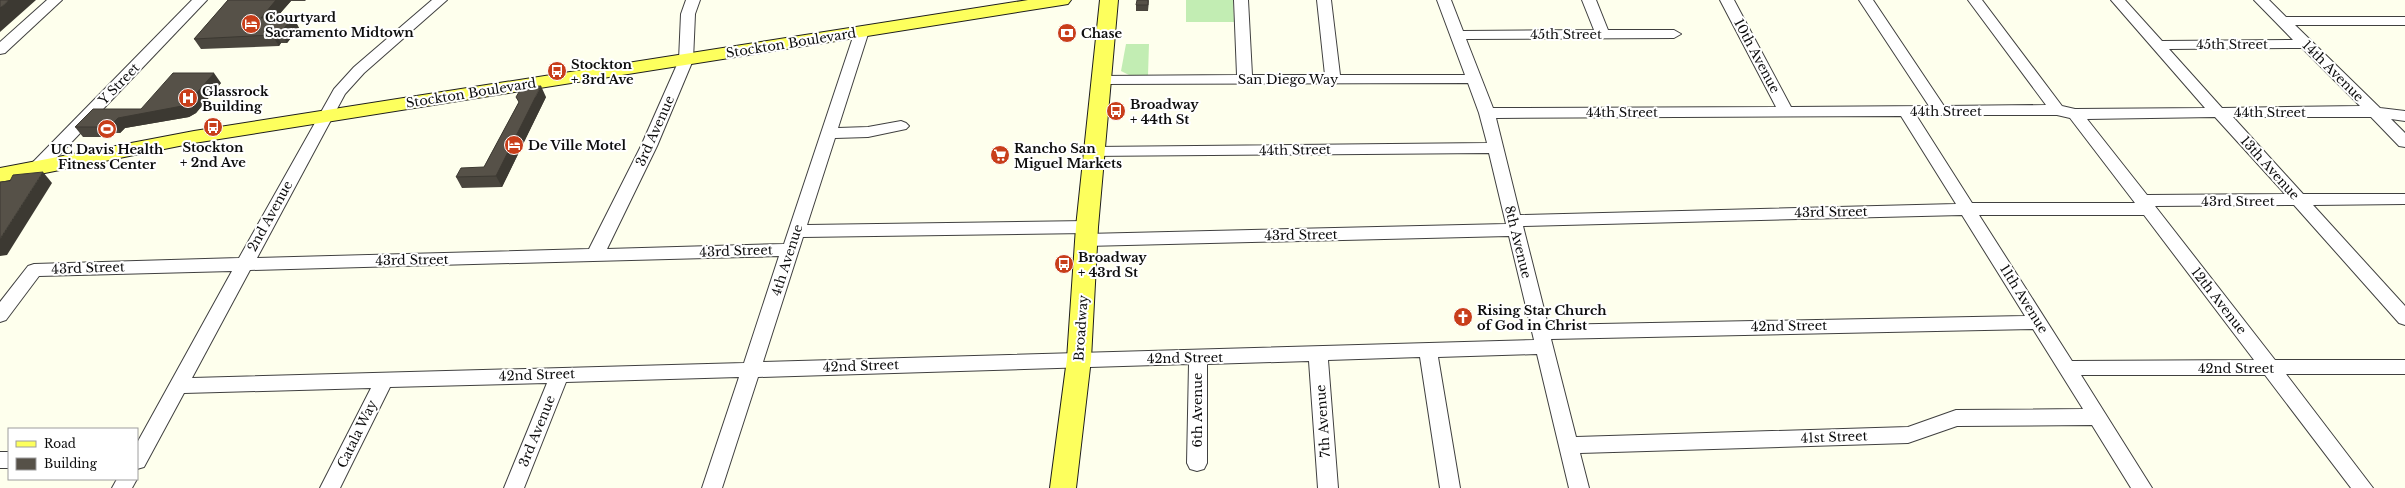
<svg xmlns="http://www.w3.org/2000/svg" width="2405" height="488" font-family="'Libre Baskerville',serif">
<style>
.green{fill:#c2edb3}
.lines{fill:none;stroke-linecap:round;stroke-linejoin:round}
.minor-casing{stroke:#404040;stroke-width:2}
.major-casing{stroke:#1e1e1e;stroke-width:2}
.minor{fill:#fff;fill-rule:evenodd}
.major{fill:#fdff5d;fill-rule:evenodd}
.wall{fill:#4a463e}
.shaded-wall{fill:#3c3932}
.building{fill:#565148;stroke:#3c3932}
.labels{text-anchor:middle;dominant-baseline:central;stroke-width:4;stroke-linejoin:round;paint-order:stroke}
.poi-label{font-size:13px;font-weight:bold;fill:#0d0d0d;stroke:#fff;text-anchor:start}
.street-label{font-size:13px;fill:#0d0d0d;stroke:#fff}
</style>
<rect width="100%" height="100%" fill="#feffed"/>
<g class="green">
<polygon points="1186,0 1233,0 1234,22 1186,22"/>
<polygon points="1126,44 1149,44 1148,75 1129,75 1121,71"/>
</g>
<g class="lines">
<defs>
<g id="minor">
<polygon points="47,0 62,0 5,53 0,54 0,42"/>
<polygon points="192,0 207,0 44,171 32,171 30,167 32,163"/>
<path d="M432,0H447L364,73L345,94L257,258L589,249L641,146L679,60L681,14L686,0H700L695,14L693,60L657,146L607,249L784,244L855,31L862,27L869,31L838,128L868,127L901,121L906,123L909,126L906,129L868,137L835,138L807,225L1087,221L1093,223L1095,227L1093,231L1087,233L803,237L763,362L1534,340L1509,236L1086,246L1080,244L1078,240L1080,236L1086,234L1506,224L1489,153L1088,156L1086,152L1088,148L1094,147L1487,143L1479,113L1468,83L1101,84L1094,80L1101,76L1237,75L1234,0H1248L1252,75H1325L1317,0H1331L1340,75H1465L1437,0H1451L1463,31L1594,30L1582,0H1596L1608,30H1674L1681,34L1674,38L1466,39L1493,108L1776,107L1720,0H1734L1791,107L1929,106L1859,0H1873L1944,106L2046,105L1968,0H1982L2062,106L2075,109L2205,108L2111,0H2125L2162,41L2293,40L2254,0H2269L2286,17H2405V25H2295L2380,108L2405,111V121L2391,119L2405,133V147L2399,146L2371,117H2233L2303,194H2405V204L2313,205L2405,306V325L2399,323L2294,205L2155,206L2275,360H2405V374H2286L2373,488H2351L2265,375H2081L2152,488H2131L2092,425L1957,426L1908,443L1580,453L1589,488H1569L1537,354L1438,357L1460,488H1440L1420,357L1328,360L1338,488H1318L1309,361L1207,364V463L1204,469L1197,471L1190,469L1187,463L1189,364L758,377L722,488H702L739,377L566,382L524,488H504L547,383L390,387L340,488H320L371,388L184,393L144,467L137,469V443L232,271L39,276L6,320L0,322V302L28,266L34,264L239,258L334,89L354,67ZM2302,48L2360,106L2222,108L2169,49ZM1916,115H2057L2070,118L2135,203H1972ZM1901,116L1956,204L1520,215L1496,118ZM2215,117L2285,194L2147,195L2087,119ZM1962,215L2025,316L1548,325L1523,226ZM1979,215H2144L2254,360L2072,361ZM779,256L744,363L192,378L250,270ZM2033,329L2083,409L1956,410L1908,427L1576,437L1551,339Z"/>
<rect x="0" y="452" width="9" height="16"/>
<polygon points="117,479 137,479 132,488 112,488"/>
</g>
<g id="major">
<polygon points="1028,0 1071,0 1068,4 1062,5 194,143 0,182 0,168 194,131"/>
<polygon points="1100,0 1118,0 1098,227 1091,359 1076,488 1050,488 1067,359 1076,227"/>
</g>
</defs>
<use href="#minor" class="minor-casing"/>
<use href="#major" class="major-casing"/>
<use href="#minor" class="minor"/>
<use href="#major" class="major"/>
</g>
<g class="wall">
<polygon points="228,0 306,0 305,1 291,1 276,18 293,17 299,28 287,43 281,43 279,46 201,49 194,39"/>
<polygon points="1149,0 1148,11 1136,11 1136,5"/>
<polygon points="221,83 196,113 189,117 125,128 120,133 114,133 110,137 83,137 75,127 141,109"/>
<polygon points="516,97 546,97 502,187 462,188 456,177 484,167 519,102"/>
</g>
<g class="shaded-wall">
<polygon points="9,0 36,0 0,32 0,8"/>
<polygon points="276,0 290,0 291,1 267,28 261,18"/>
<polygon points="293,17 299,28 287,43 281,32"/>
<polygon points="275,32 281,43 279,46 272,35"/>
<polygon points="214,73 221,83 196,113 189,117 125,128 120,133 113,123 118,118 182,106"/>
<polygon points="541,86 546,97 502,187 496,176"/>
<polygon points="106,123 114,133 110,137 103,127"/>
<polygon points="43,172 52,183 7,255 0,256 0,239"/>
</g>
<g class="building">
<polygon points="0,0 9,0 0,8"/>
<polygon points="228,0 276,0 261,18 293,17 281,32 275,32 272,35 194,39"/>
<polygon points="1137,0 1148,0 1148,5 1136,5"/>
<polygon points="173,73 214,73 189,102 182,106 118,118 113,123 106,123 103,127 75,127 93,109 141,109"/>
<polygon points="541,86 496,176 456,177 461,168 484,167 519,102 516,97 519,92 524,87"/>
<polygon points="43,172 0,239 0,182 10,181 13,175"/>
</g>
<defs>
<symbol id="hotel-disc" viewBox="-11 -11 22 22"><circle r="9.5" fill="#c83e1a" stroke="#fff"/><path d="M-6-4.5h1.5V1H6V5H4.5V3h-9V5H-6ZM-4 0a1.8 1.8 0 1 1 3.6 0ZM.5 0V-2.5h3Q6-2.5 6 0Z" fill="#fff"/></symbol>
<symbol id="bank-disc" viewBox="-11 -11 22 22"><circle r="9.5" fill="#c83e1a" stroke="#fff"/><path d="M-6-4H6V4H-6ZM0-2.3a2.3 2.3 0 1 0 0 4.6a2.3 2.3 0 1 0 0-4.6Z" fill="#fff"/></symbol>
<symbol id="bus-disc" viewBox="-11 -11 22 22"><circle r="9.5" fill="#c83e1a" stroke="#fff"/><path d="M-5-6H5V4H4V6H2V4H-2V6H-4V4H-5ZM-3.5-4V0h7V-4ZM-3.5 1.2v1.5H-2V1.2ZM2 1.2v1.5H3.5V1.2Z" fill="#fff"/></symbol>
<symbol id="hospital-disc" viewBox="-11 -11 22 22"><circle r="9.5" fill="#c83e1a" stroke="#fff"/><path d="M-5-5h3v3.5h4V-5h3V5h-3V1.5h-4V5h-3Z" fill="#fff"/></symbol>
<symbol id="stadium-disc" viewBox="-11 -11 22 22"><circle r="9.5" fill="#c83e1a" stroke="#fff"/><path d="M0-5a6.5 5 0 1 0 0 10a6.5 5 0 1 0 0-10ZM-3.5-1.8h7v3.6h-7Z" fill="#fff"/></symbol>
<symbol id="supermarket-disc" viewBox="-11 -11 22 22"><circle r="9.5" fill="#c83e1a" stroke="#fff"/><path d="M-6-5.5h2.5l.6 2H6L4.5 2H-2.5L-4.4-4H-6ZM-1.5 3.2a1.3 1.3 0 1 0 .1 0ZM3 3.2a1.3 1.3 0 1 0 .1 0Z" fill="#fff"/></symbol>
<symbol id="church-disc" viewBox="-11 -11 22 22"><circle r="9.5" fill="#c83e1a" stroke="#fff"/><path d="M-1.2-6h2.4v3.5h3.3v2.4h-3.3V6h-2.4V-.1h-3.3v-2.4h3.3Z" fill="#fff"/></symbol>
</defs>
<g fill-rule="evenodd">
<use href="#hotel-disc" x="240" y="13" width="22" height="22"/>
<use href="#bank-disc" x="1056" y="22" width="22" height="22"/>
<use href="#bus-disc" x="546" y="60" width="22" height="22"/>
<use href="#hospital-disc" x="177" y="87" width="22" height="22"/>
<use href="#bus-disc" x="1105" y="100" width="22" height="22"/>
<use href="#bus-disc" x="202" y="116" width="22" height="22"/>
<use href="#stadium-disc" x="96" y="118" width="22" height="22"/>
<use href="#hotel-disc" x="503" y="134" width="22" height="22"/>
<use href="#supermarket-disc" x="989" y="144" width="22" height="22"/>
<use href="#bus-disc" x="1053" y="253" width="22" height="22"/>
<use href="#church-disc" x="1452" y="306" width="22" height="22"/>
</g>
<g class="labels">
<g class="poi-label">
<text x="265" y="17">Courtyard<tspan x="265" dy="15">Sacramento Midtown</tspan></text>
<text x="1081" y="33">Chase</text>
<text x="571" y="64">Stockton<tspan x="571" dy="15">+ 3rd Ave</tspan></text>
<text x="202" y="91">Glassrock<tspan x="202" dy="15">Building</tspan></text>
<text x="1130" y="104">Broadway<tspan x="1130" dy="15">+ 44th St</tspan></text>
<text x="528" y="145">De Ville Motel</text>
<text x="213" y="147" text-anchor="middle">Stockton<tspan x="213" dy="15">+ 2nd Ave</tspan></text>
<text x="1014" y="148">Rancho San<tspan x="1014" dy="15">Miguel Markets</tspan></text>
<text x="107" y="149" text-anchor="middle">UC Davis Health<tspan x="107" dy="15">Fitness Center</tspan></text>
<text x="1078" y="257">Broadway<tspan x="1078" dy="15">+ 43rd St</tspan></text>
<text x="1477" y="310">Rising Star Church<tspan x="1477" dy="15">of God in Christ</tspan></text>
</g>
<g class="street-label">
<text x="1566" y="34">45th Street</text>
<text transform="translate(791 43) rotate(-9)">Stockton Boulevard</text>
<text x="2232" y="44">45th Street</text>
<text transform="translate(1757 56) rotate(62)">10th Avenue</text>
<text transform="translate(2333 71) rotate(45)">14th Avenue</text>
<text x="1288" y="79">San Diego Way</text>
<text transform="translate(119 84) rotate(-46)">Y Street</text>
<text transform="translate(471 93) rotate(-9)">Stockton Boulevard</text>
<text x="1946" y="111">44th Street</text>
<text x="1622" y="112">44th Street</text>
<text x="2270" y="112">44th Street</text>
<text transform="translate(655 131) rotate(-66)">3rd Avenue</text>
<text transform="translate(1295 150) rotate(-1)">44th Street</text>
<text transform="translate(2270 168) rotate(48)">13th Avenue</text>
<text x="2238" y="201">43rd Street</text>
<text transform="translate(1831 212) rotate(-1)">43rd Street</text>
<text transform="translate(270 216) rotate(-61)">2nd Avenue</text>
<text transform="translate(1301 235) rotate(-1)">43rd Street</text>
<text transform="translate(1518 242) rotate(76)">8th Avenue</text>
<text transform="translate(736 251) rotate(-2)">43rd Street</text>
<text transform="translate(412 260) rotate(-1)">43rd Street</text>
<text transform="translate(787 260) rotate(-72)">4th Avenue</text>
<text transform="translate(88 268) rotate(-2)">43rd Street</text>
<text transform="translate(2024 299) rotate(58)">11th Avenue</text>
<text transform="translate(2219 301) rotate(52)">12th Avenue</text>
<text transform="translate(1789 326) rotate(-1)">42nd Street</text>
<text transform="translate(1081 328) rotate(-86)">Broadway</text>
<text transform="translate(1185 358) rotate(-1)">42nd Street</text>
<text transform="translate(861 366) rotate(-2)">42nd Street</text>
<text x="2236" y="368">42nd Street</text>
<text transform="translate(537 375) rotate(-2)">42nd Street</text>
<text transform="translate(1197 410) rotate(-90)">6th Avenue</text>
<text transform="translate(1323 421) rotate(-94)">7th Avenue</text>
<text transform="translate(537 431) rotate(-68)">3rd Avenue</text>
<text transform="translate(357 434) rotate(-64)">Catala Way</text>
<text transform="translate(1834 437) rotate(-2)">41st Street</text>
</g>
</g>
<rect x="8" y="428" width="130" height="52" fill="#ffffff" stroke="#9e9e9e"/>
<rect x="16" y="441" width="20" height="6" fill="#fdff5d" stroke="#9e9e9e"/>
<text x="44" y="448" font-size="12" fill="#0d0d0d">Road</text>
<rect x="16" y="458" width="20" height="12" fill="#565148" stroke="#9e9e9e"/>
<text x="44" y="468" font-size="12" fill="#0d0d0d">Building</text>
</svg>
